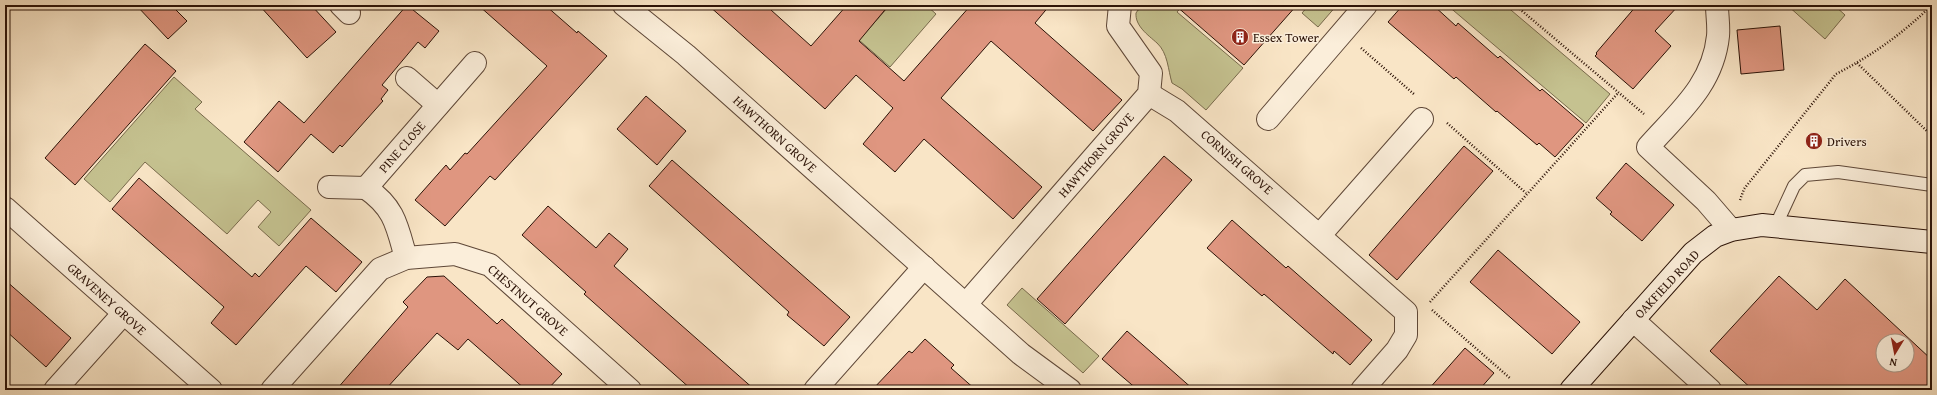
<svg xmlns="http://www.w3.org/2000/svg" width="1937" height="395" font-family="'Gentium Book Plus',serif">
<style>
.green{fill:#c5c290;stroke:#786a4c}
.building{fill:#df9680;stroke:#2b1207;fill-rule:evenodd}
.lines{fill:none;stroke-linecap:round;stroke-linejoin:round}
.lane-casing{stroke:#5e4737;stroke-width:14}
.street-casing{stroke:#5e4737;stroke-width:24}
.secondary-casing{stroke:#2b1207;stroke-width:24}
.path{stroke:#2b1207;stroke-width:2.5;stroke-dasharray:1 2;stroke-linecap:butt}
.lane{stroke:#fbeeda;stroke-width:12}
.street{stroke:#fbeeda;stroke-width:22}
.secondary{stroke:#fbeeda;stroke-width:22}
.labels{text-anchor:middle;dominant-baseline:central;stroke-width:3;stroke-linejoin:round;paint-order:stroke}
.poi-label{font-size:13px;fill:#2b1207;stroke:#fbeeda;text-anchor:start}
.street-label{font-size:13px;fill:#2b1207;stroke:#fbeeda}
</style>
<rect width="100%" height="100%" fill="#f9e5c6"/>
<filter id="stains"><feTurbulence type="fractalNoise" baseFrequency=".005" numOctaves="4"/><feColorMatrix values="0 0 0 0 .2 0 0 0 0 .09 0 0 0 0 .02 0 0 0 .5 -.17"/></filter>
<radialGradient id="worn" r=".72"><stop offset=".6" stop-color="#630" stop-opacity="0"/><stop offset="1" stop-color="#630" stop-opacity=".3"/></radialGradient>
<g class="green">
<polygon points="890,5 926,5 936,14 890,67 859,40"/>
<path d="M1155,5H1183L1177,12L1243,68L1206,110L1182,89L1172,83C1168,70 1168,53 1157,43C1148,35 1135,26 1136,13L1138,10Z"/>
<polygon points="1309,5 1337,5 1318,27 1302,13"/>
<polygon points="1447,5 1505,5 1610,94 1586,123"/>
<polygon points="1787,5 1834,5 1845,15 1825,39"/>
<polygon points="174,77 202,102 195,109 311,210 279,246 258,227 271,212 258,200 227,234 145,162 110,202 84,179"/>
<polygon points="1022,288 1099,356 1083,373 1007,305"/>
</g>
<g class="building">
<polygon points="136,5 171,5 187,21 168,39"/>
<polygon points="259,5 311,5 336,32 307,58"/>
<polygon points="407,5 439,31 425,48 418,42 382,85 388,90 381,99 383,101 342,147 340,145 333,153 311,134 278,172 244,142 279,101 304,123"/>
<polygon points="478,5 545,5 577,33 578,31 607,56 495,180 490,176 445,226 415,200 446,165 450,170 465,153 467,154 547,66"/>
<polygon points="708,5 771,5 771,10 811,46 847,5 889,5 859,41 904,81 971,5 1050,5 1035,23 1122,100 1093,131 991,41 941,98 1042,187 1013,219 924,139 895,172 863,144 893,108 856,75 825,109"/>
<polygon points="1175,5 1297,5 1244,65"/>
<polygon points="1403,5 1433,5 1456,26 1458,23 1498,58 1500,56 1540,91 1542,89 1584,125 1555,157 1539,143 1537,145 1497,111 1496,112 1456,77 1454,79 1388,22"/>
<polygon points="1637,5 1679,5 1655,31 1671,46 1633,89 1595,56 1597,54 1596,53"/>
<polygon points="1780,26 1784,70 1741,74 1737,30"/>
<polygon points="145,44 176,71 75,185 45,158"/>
<polygon points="646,96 686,131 657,165 617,129"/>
<polygon points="1464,146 1493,171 1397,280 1369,255"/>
<polygon points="1164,156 1192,180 1065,324 1037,299"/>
<polygon points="672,160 850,317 824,346 787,315 789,312 649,186"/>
<polygon points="1626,163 1674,205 1642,241 1610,214 1612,212 1596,198"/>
<polygon points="139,178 252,277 255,273 259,277 311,218 362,262 336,292 306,266 236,345 211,323 224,307 112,209"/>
<polygon points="548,206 596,248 609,233 628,249 614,266 755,390 692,390 584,294 586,292 522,235"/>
<polygon points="1232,220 1286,268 1288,266 1372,340 1350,365 1334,351 1333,354 1264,294 1262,296 1207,248"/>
<polygon points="1498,250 1580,322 1552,354 1470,282"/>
<polygon points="444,276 497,324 502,319 562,374 547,390 526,390 468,339 458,350 437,333 385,390 336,390 408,307 403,302 427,277"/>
<path d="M1779,276L1817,310L1845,279L1932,360V390H1753L1710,351ZM1883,341H1907V365H1883Z"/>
<polygon points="5,280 71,338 46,367 5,330"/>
<polygon points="1127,331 1143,345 1194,390 1138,390 1118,373 1102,359"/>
<polygon points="925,339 954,365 951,368 976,390 872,390 909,351 912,353"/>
<polygon points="1465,348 1494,373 1479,390 1428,390"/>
</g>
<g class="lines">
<defs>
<polyline id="lane" points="1776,225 1794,186 1805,175 1838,172 1932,185"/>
<g id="street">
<polyline points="341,5 349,13"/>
<polyline points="624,5 686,55 1021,354 1070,390"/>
<path d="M1717,5C1717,15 1719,26 1718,36C1713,85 1679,112 1648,147L1706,201L1731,230"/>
<polyline points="407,78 438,105"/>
<polyline points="1149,94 1177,111 1406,312 1406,335 1397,350 1362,390"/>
<polyline points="1268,119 1366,5"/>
<polyline points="329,187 366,188"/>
<polyline points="5,208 211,390"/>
<polyline points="1320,235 1422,119"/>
<path d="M406,258C397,226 395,208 366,188L475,63"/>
<polyline points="966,304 1149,94 1151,73 1118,26 1120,5"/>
<polyline points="1633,320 1710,390"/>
<polyline points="55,390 123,314"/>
<polyline points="272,390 380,269 406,258 455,254 490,265 630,390"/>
<polyline points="815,390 924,267"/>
</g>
<polyline id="secondary" points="1571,390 1693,253 1715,236 1731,230 1762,225 1932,242"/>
</defs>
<use href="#lane" class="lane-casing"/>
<use href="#street" class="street-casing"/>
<use href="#secondary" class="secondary-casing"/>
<g class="path">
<polyline points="1515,5 1644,114"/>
<polyline points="1361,48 1415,95"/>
<polyline points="1857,63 1932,136"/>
<polyline points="1447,123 1526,193"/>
<path d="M1740,200L1744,189L1836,74C1873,55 1902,34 1932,5"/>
<polyline points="1430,302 1618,93"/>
<polyline points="1432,310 1511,379"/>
</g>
<use href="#lane" class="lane"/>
<use href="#street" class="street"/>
<use href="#secondary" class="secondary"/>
</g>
<defs>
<symbol id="building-disc" viewBox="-11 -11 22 22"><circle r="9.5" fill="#8f2418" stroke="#fbeeda"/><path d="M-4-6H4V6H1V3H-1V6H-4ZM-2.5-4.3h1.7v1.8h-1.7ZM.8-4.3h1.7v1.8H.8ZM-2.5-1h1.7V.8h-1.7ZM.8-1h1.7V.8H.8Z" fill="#fff"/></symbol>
</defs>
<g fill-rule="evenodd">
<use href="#building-disc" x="1230" y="27" width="20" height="20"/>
<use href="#building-disc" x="1804" y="131" width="20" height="20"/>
</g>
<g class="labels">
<g class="poi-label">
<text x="1253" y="37">Essex Tower</text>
<text x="1827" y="141">Drivers</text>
</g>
<g class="street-label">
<text transform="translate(775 134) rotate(42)">HAWTHORN GROVE</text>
<text transform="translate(402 147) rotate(-49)">PINE CLOSE</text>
<text transform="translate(1096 155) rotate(-49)">HAWTHORN GROVE</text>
<text transform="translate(1237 162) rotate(41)">CORNISH GROVE</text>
<text transform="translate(1667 284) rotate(-47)">OAKFIELD ROAD</text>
<text transform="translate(107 299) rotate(42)">GRAVENEY GROVE</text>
<text transform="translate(528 300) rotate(41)">CHESTNUT GROVE</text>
</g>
</g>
<rect width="1937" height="395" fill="none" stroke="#f9e5c6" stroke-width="20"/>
<rect x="6" y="6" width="1925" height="383" fill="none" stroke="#2b1207" stroke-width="2"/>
<rect x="10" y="10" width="1917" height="375" fill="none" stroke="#2b1207"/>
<g transform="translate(1895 353) rotate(190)"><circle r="19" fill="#fbeeda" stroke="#a89686"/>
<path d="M0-3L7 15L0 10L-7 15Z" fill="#8f2418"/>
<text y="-6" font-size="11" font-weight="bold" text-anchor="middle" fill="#2b1207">N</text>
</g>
<rect width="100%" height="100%" filter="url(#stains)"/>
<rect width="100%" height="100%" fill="url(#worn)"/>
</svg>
